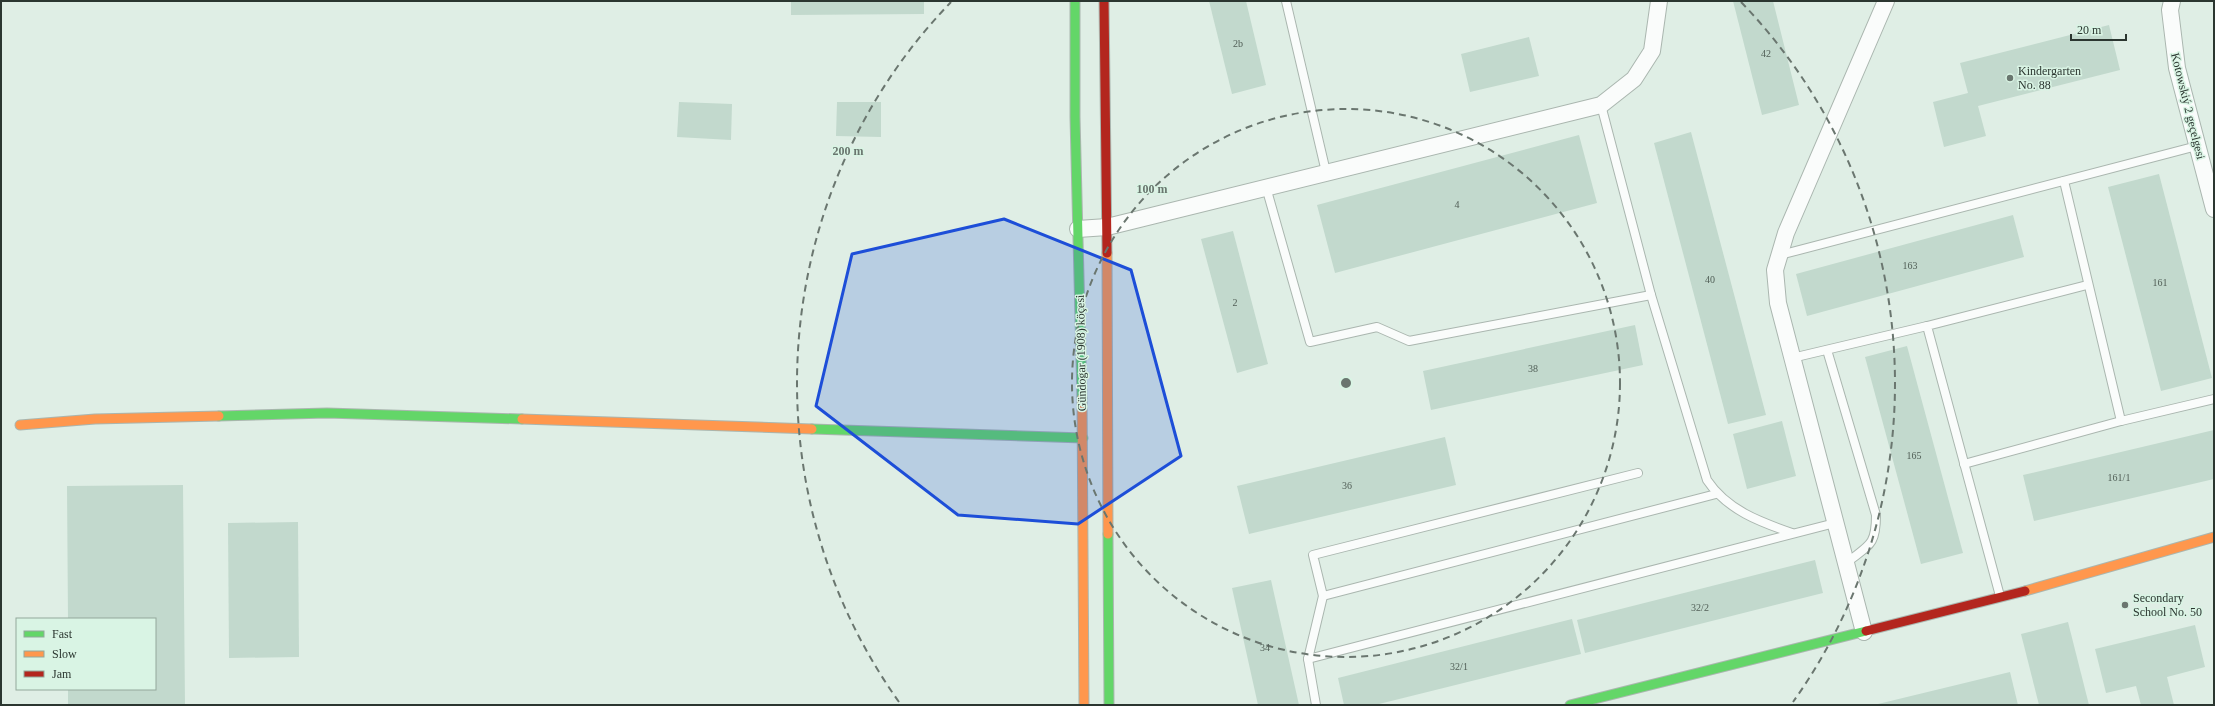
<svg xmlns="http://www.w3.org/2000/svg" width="2215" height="706" font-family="'Times New Roman',serif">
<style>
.building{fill:#c2d9cd}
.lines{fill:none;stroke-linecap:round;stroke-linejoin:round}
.lane-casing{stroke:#aab6af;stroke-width:10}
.street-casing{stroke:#aab6af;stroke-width:18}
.fast-casing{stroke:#aab6af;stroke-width:11}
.slow-casing{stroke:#aab6af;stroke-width:11}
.jam-casing{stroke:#aab6af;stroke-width:11}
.lane{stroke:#fafcfb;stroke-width:8}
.street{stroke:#fafcfb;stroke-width:16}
.fast{stroke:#63d668;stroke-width:9}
.slow{stroke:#ff974d;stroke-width:9}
.jam{stroke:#b3261e;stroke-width:9}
.marked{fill:#1d4ed8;fill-opacity:0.2;stroke:#1d4ed8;stroke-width:3;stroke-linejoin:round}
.ring{fill:none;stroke:#6a766f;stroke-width:2;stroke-dasharray:7 5}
.poi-dot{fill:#6a766f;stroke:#d9f4e4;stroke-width:1.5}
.labels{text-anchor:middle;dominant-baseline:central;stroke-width:3;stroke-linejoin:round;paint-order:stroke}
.number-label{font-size:10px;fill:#526058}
.poi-label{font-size:12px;fill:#2b3630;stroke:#d9f4e4;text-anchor:start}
.street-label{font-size:12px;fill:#2b3630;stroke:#d9f4e4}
.centre{fill:#6a766f;stroke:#d9f4e4;stroke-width:2}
.ring-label{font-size:12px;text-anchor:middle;font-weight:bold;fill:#6a766f;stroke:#d9f4e4;stroke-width:3;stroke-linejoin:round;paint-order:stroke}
</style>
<rect width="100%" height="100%" fill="#dfeee5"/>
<g class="building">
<polygon points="791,1 924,1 924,14 791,15"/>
<polygon points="1209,1 1246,1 1266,85 1232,94"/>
<polygon points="1733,1 1773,1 1799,105 1762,115"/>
<polygon points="2109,25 2120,70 1978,106 1986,136 1944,147 1933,102 1968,93 1960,63"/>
<polygon points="1529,37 1539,76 1470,92 1461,54"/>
<polygon points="679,102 732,104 731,140 677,137"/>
<polygon points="837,102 881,102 881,137 836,136"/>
<polygon points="1691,132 1766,415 1728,424 1654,143"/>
<polygon points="1579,135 1597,203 1335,273 1317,205"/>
<polygon points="2159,174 2212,378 2161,391 2108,187"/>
<polygon points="2013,215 2024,257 1807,316 1796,274"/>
<polygon points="1233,231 1268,364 1237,373 1201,239"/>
<polygon points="1635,325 1643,365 1431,410 1423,371"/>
<polygon points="1907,346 1963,553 1921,564 1865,357"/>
<polygon points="1782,421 1796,476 1747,489 1733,434"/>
<polygon points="2214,430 2214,479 2034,521 2023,475"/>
<polygon points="1445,437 1456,485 1249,534 1237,486"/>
<polygon points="183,485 185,705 68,705 68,689 155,689 155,619 68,619 67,486"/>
<polygon points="298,522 299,657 229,658 228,523"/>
<polygon points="1815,560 1823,593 1585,653 1577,620"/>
<polygon points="1271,580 1299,705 1258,705 1232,588"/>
<polygon points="1572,619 1581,654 1375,705 1344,705 1338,678"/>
<polygon points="2068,622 2089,705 2039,705 2021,634"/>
<polygon points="2195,625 2205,667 2167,677 2174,705 2141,705 2136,686 2106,693 2095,649"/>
<polygon points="2010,672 2018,705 1878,705 1878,704"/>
</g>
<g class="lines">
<defs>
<g id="lane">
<polyline points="1286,1 1326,172"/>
<path d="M1601,105L1651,295L1707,480C1727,510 1760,522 1792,533"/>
<polyline points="2064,181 2121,421 2214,399"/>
<polyline points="1266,187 1310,342 1377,327 1409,341 1651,295"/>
<polyline points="1780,255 2197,146"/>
<path d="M1827,350L1876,515C1876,546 1869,545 1846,563"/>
<polyline points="1792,358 1927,326"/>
<polyline points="1964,464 2121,421"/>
<polyline points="1323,596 1716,494"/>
<polyline points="2000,596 1927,326 2087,285"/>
<polyline points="1308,659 1835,523"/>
<polyline points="1316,705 1308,659 1323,596 1313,555 1638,473"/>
</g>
<g id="street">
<polyline points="2172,1 2170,10 2177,68 2214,209"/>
<polyline points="1078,229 1107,227 1601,105 1634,79 1652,51 1659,1"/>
<polyline points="1864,632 1778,303 1775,270 1786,233 1886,1"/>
</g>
<g id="fast">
<polyline points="1075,1 1075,117 1082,398"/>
<polyline points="219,416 327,413 522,419"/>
<polyline points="812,429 1083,438"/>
<polyline points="1108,534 1109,705"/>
<polyline points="1570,705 1866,631"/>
</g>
<g id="slow">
<polyline points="1107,253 1108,534"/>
<polyline points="1082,398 1084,705"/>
<polyline points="522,419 812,429"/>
<polyline points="20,425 95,419 219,416"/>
<polyline points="2025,591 2214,537"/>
</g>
<g id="jam">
<polyline points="1104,1 1107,253"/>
<polyline points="1866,631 2025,591"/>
</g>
</defs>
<use href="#lane" class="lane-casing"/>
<use href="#street" class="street-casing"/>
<use href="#fast" class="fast-casing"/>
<use href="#slow" class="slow-casing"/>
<use href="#jam" class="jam-casing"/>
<use href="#lane" class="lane"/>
<use href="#street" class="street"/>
<use href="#fast" class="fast"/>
<use href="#slow" class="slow"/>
<use href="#jam" class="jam"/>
</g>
<path class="marked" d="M1004,219L1131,270L1181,456L1078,524L958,515L816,406L852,254Z"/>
<g class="ring">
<circle cx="1346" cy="383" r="274"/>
<path d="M899 702A549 549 0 0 1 951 2M1741 2A549 549 0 0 1 1793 702"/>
</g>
<g class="poi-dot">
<circle cx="2010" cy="78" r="4"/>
<circle cx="2125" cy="605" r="4"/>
</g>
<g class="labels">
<g class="number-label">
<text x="1238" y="43">2b</text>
<text x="1766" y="53">42</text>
<text x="1457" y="204">4</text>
<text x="1910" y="265">163</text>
<text x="1710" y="279">40</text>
<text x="2160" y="282">161</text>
<text x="1235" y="302">2</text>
<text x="1533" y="368">38</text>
<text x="1914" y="455">165</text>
<text x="2119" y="477">161/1</text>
<text x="1347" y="485">36</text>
<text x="1700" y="607">32/2</text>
<text x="1265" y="647">34</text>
<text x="1459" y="666">32/1</text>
</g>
<g class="poi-label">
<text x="2018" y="71">Kindergarten<tspan x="2018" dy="14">No. 88</tspan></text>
<text x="2133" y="598">Secondary<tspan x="2133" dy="14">School No. 50</tspan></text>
</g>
<g class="street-label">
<text transform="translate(2188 106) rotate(76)">Kotowskiý 2 geçelgesi</text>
<text transform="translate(1081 353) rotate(-91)">Gündogar (1908) köçesi</text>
</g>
</g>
<circle cx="1346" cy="383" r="6" class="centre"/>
<g class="ring-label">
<text x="848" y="155">200 m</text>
<text x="1152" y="193">100 m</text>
</g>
<rect width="2215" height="706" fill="none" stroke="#2b3630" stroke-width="4"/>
<rect x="16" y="618" width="140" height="72" fill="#d9f4e4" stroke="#93a89c"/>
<rect x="24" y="631" width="20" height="6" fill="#63d668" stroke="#93a89c"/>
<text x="52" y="638" font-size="12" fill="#2b3630">Fast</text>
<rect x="24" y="651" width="20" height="6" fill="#ff974d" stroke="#93a89c"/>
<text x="52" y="658" font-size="12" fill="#2b3630">Slow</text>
<rect x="24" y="671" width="20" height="6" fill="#b3261e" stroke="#93a89c"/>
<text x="52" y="678" font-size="12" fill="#2b3630">Jam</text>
<path d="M2071 34v6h55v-6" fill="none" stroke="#2b3630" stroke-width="2"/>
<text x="2077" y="34" font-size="12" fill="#2b3630" stroke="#d9f4e4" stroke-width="3" paint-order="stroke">20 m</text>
</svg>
